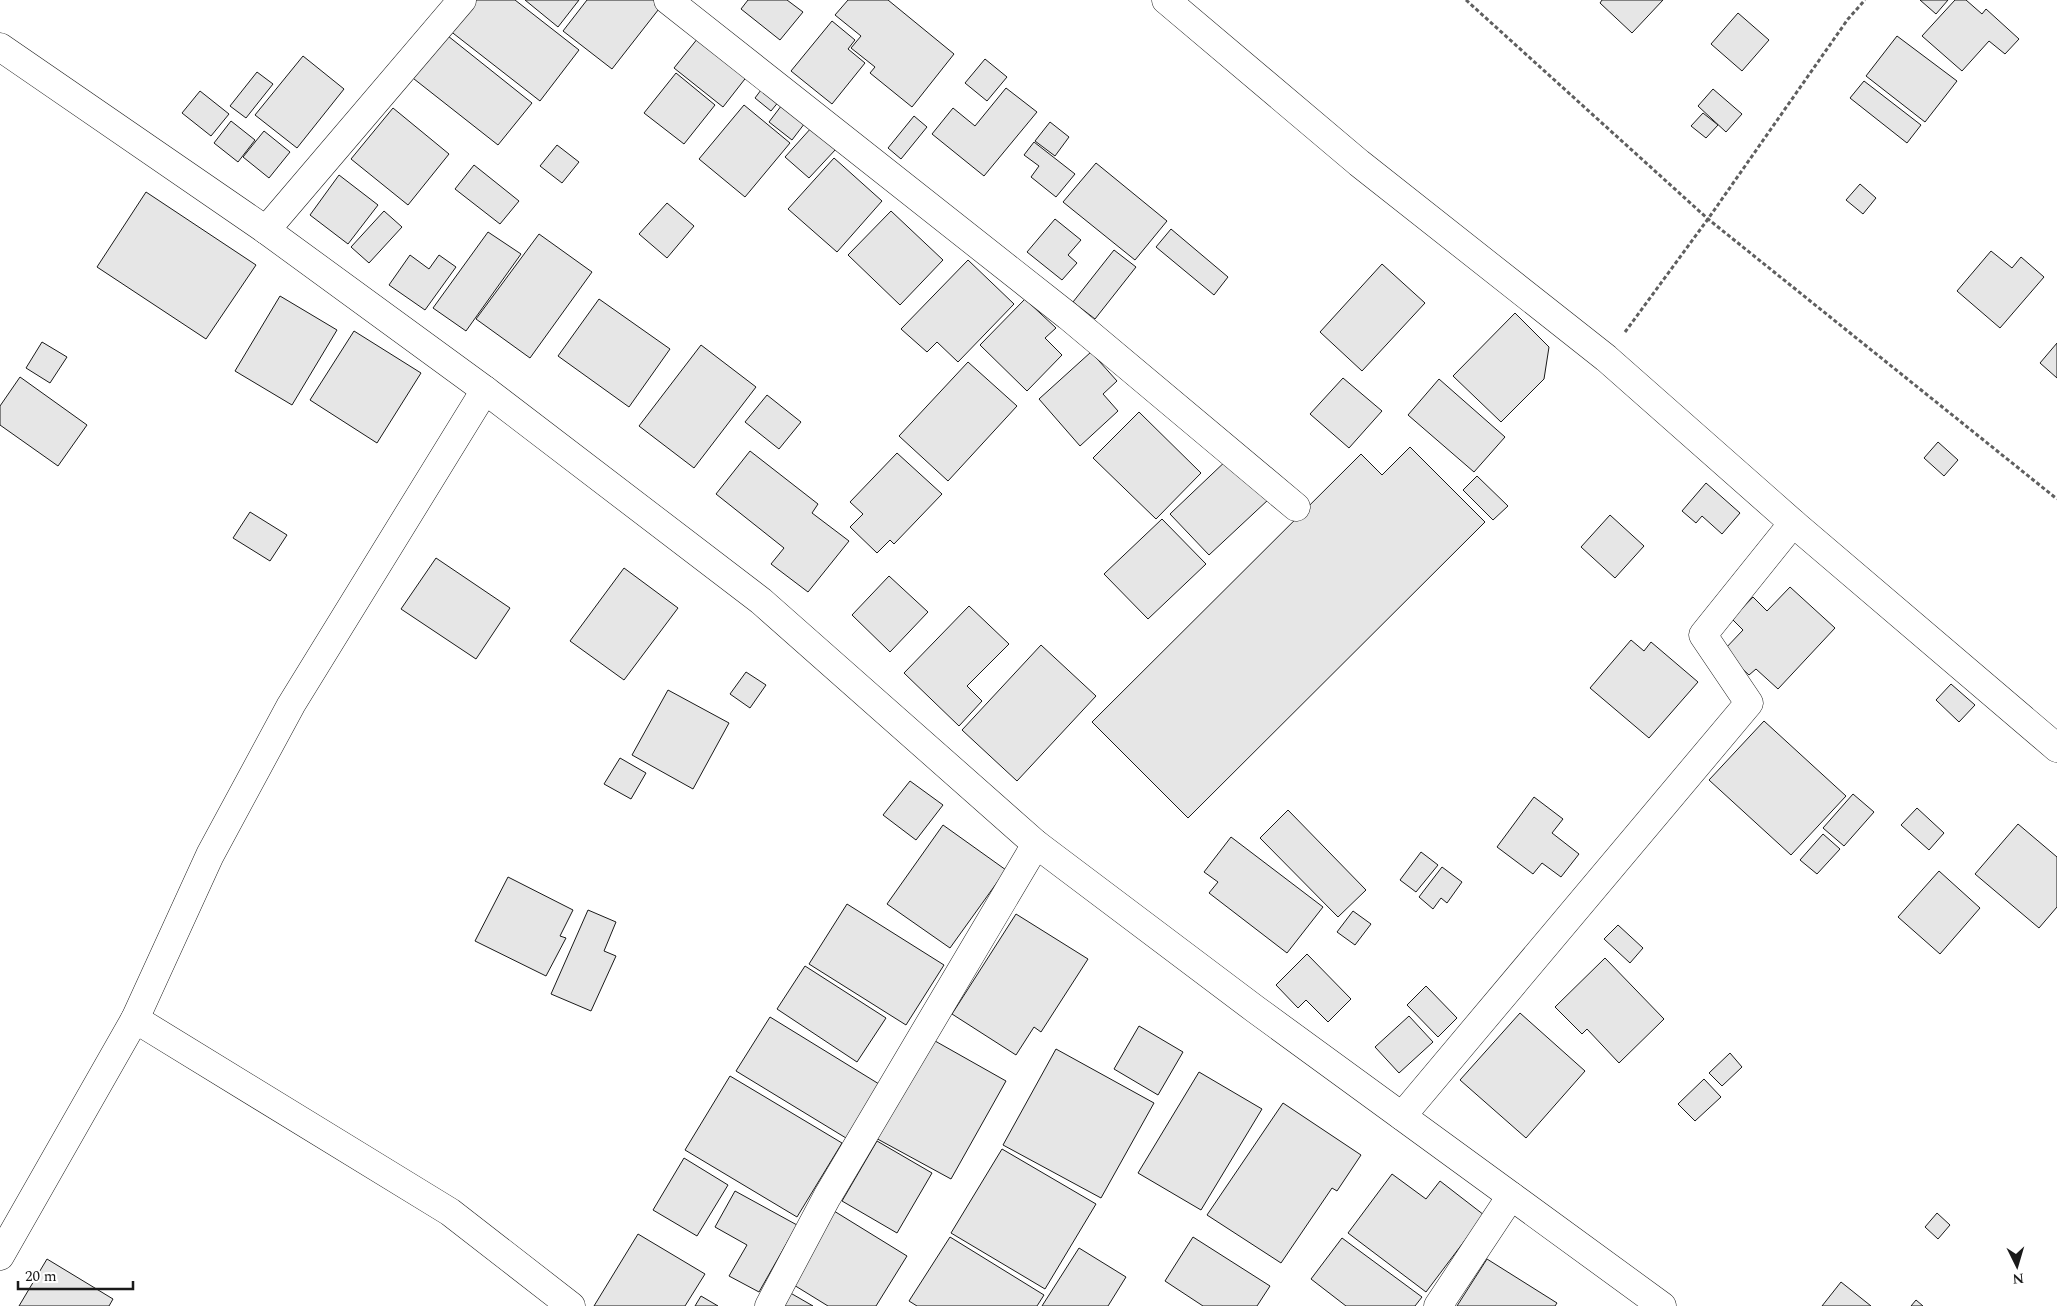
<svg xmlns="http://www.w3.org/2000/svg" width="2057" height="1306" font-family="Spectral,serif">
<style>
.building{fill:#e6e6e6;stroke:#1a1a1a}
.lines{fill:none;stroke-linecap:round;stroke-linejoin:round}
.minor-casing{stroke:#1a1a1a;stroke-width:29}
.path{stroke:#5f5f5f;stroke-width:3;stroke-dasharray:4 2.5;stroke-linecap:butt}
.minor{stroke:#fff;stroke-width:28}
</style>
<rect width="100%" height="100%" fill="#fff"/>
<g class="building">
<polygon points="472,0 515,0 579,50 540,101 449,30"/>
<polygon points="525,0 579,0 558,27"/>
<polygon points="587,0 656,0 662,5 612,69 563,31"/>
<polygon points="748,0 787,0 803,12 780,40 741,9"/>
<polygon points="848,0 888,0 954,54 912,107 870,73 875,67 851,48 861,36 835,15"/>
<polygon points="1602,0 1663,0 1632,33 1600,3"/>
<polygon points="1920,0 1948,0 1936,14"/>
<polygon points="1955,0 1966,0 1982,14 1986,9 2019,39 2005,54 1989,41 1962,71 1922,36"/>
<polygon points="1738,13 1769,40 1742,71 1711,44"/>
<polygon points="832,21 855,40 848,49 865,63 832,104 791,71"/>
<polygon points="443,32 532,103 498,145 409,75"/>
<polygon points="702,33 748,75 723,107 674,68"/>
<polygon points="1897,36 1957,81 1925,122 1866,76"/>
<polygon points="303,56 344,89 297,148 255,115"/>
<polygon points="985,59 1007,77 987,101 965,83"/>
<polygon points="257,72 273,84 246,118 230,106"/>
<polygon points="676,73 715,105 684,144 644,113"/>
<polygon points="1864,81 1921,125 1907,143 1850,98"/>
<polygon points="767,82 784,95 771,111 755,98"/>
<polygon points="1006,88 1037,112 984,176 932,134 953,108 975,126"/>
<polygon points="1713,89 1742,114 1726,132 1698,106"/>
<polygon points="200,91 229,114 211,136 182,113"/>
<polygon points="788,97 811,115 792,140 769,122"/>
<polygon points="744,105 790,143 745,197 699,159"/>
<polygon points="393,108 449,154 408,205 351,159"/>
<polygon points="1703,113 1718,125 1706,138 1691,126"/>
<polygon points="914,116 927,127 901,159 888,148"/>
<polygon points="231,121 255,140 238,162 214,143"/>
<polygon points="1050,122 1069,137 1055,156 1035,141"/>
<polygon points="812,127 836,149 809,178 785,157"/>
<polygon points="264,131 290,152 269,178 243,157"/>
<polygon points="1034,142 1075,174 1056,197 1031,177 1039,166 1024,155"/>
<polygon points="557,145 579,162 562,183 540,166"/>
<polygon points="834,158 882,201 837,252 788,209"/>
<polygon points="1096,163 1167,221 1135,260 1063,202"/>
<polygon points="474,165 519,201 500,224 455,189"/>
<polygon points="339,175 378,205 348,244 310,215"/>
<polygon points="1860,184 1876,198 1863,214 1846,200"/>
<polygon points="146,192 256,265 206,339 97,267"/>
<polygon points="667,203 694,226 667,258 639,234"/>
<polygon points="384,211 402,227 369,263 351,247"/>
<polygon points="891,211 943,260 900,305 848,255"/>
<polygon points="1055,219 1081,240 1068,255 1077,263 1062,280 1027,252"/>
<polygon points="1171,229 1228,277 1214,295 1156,247"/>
<polygon points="488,232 521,254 466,331 433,308"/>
<polygon points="539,234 592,272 530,358 476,319"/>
<polygon points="1114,250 1136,267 1095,319 1073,302"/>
<polygon points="1991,251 2012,268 2021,257 2044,277 2000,328 1957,291"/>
<polygon points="410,255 429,269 439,255 456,267 425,310 389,285"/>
<polygon points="968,260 1014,304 958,362 937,342 927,352 901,329"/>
<polygon points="1382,264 1425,303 1362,371 1320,332"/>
<polygon points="280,296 337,330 292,405 235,371"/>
<polygon points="599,299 670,349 629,407 558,356"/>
<polygon points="1025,299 1056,328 1045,338 1062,355 1027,391 980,345"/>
<polygon points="1515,313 1549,347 1544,379 1501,422 1453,376"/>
<polygon points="354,331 421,373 377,443 310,400"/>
<polygon points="42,342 67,357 50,383 26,368"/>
<polygon points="2057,343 2057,378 2040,363"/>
<polygon points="701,345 756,387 694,468 639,426"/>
<polygon points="1091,352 1117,381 1103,394 1118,411 1080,446 1039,399"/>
<polygon points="968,362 1017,406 948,481 899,436"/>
<polygon points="20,377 87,425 58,466 0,425 0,406"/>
<polygon points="1343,378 1382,411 1349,448 1310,414"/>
<polygon points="1439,379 1505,437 1474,472 1408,415"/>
<polygon points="767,395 801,422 779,449 745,422"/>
<polygon points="1139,412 1201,473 1156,519 1093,458"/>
<polygon points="1938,442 1958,460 1944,476 1924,458"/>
<polygon points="1410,447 1485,522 1188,818 1092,722 1361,454 1382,475"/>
<polygon points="750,451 818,504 812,513 849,541 808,592 771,564 784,548 716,494"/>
<polygon points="897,453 942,494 894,544 890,540 877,553 850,527 863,514 850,502"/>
<polygon points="1230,457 1269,499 1209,555 1170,514"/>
<polygon points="1477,476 1508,506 1493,520 1463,490"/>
<polygon points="1706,483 1740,513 1722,534 1702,516 1696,523 1682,511"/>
<polygon points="250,512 287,535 270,561 233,538"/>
<polygon points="1610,515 1644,546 1615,578 1581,547"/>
<polygon points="1162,519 1206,564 1148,619 1104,574"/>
<polygon points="436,558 510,608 476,659 401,609"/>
<polygon points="624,568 678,608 624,680 570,641"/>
<polygon points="889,576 928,612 890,652 852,615"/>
<polygon points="1790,587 1835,628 1778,689 1756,669 1749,675 1723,651 1743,630 1732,619 1753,597 1767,611"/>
<polygon points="969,606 1009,644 967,686 982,701 959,726 904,673"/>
<polygon points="1631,640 1644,651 1651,642 1698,682 1649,738 1590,688"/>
<polygon points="1041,645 1096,696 1017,781 962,730"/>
<polygon points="746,672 766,685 750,708 730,694"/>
<polygon points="1951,684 1975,705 1959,722 1936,700"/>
<polygon points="668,690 729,723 693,789 632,755"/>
<polygon points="1764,721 1846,796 1791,855 1709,780"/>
<polygon points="620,758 646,773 631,799 604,784"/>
<polygon points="910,781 943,805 916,840 883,815"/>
<polygon points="1853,794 1874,812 1844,846 1823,828"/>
<polygon points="1534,797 1563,819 1552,833 1579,854 1561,877 1542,863 1533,874 1497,847"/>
<polygon points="1917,808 1944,833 1929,850 1901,825"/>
<polygon points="1288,810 1366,890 1338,917 1260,838"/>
<polygon points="2018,824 2057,857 2057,907 2039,928 1975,874"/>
<polygon points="943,825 1006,870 950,948 887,904"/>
<polygon points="1823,834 1840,849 1817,874 1800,860"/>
<polygon points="1231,837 1323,907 1287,953 1209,893 1218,882 1204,872"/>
<polygon points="1421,852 1438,865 1416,892 1400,880"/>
<polygon points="1442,867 1462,882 1447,903 1441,898 1433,909 1419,897"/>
<polygon points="1939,871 1980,908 1940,954 1898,917"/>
<polygon points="508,877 573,910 560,936 566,938 546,976 475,941"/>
<polygon points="847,904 944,965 906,1025 809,964"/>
<polygon points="588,910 616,922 604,951 616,956 591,1011 551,994"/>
<polygon points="1353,911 1371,924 1355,945 1337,932"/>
<polygon points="1016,914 1088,959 1041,1032 1034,1027 1016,1055 952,1014"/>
<polygon points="1618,925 1643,948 1630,963 1604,939"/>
<polygon points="1307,954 1351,999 1328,1022 1306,1000 1298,1008 1276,985"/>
<polygon points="1605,958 1664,1019 1619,1063 1587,1029 1582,1034 1555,1007"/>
<polygon points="805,966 886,1018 857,1062 777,1009"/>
<polygon points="1426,986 1457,1018 1438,1037 1407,1005"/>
<polygon points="1520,1013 1585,1071 1526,1138 1460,1080"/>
<polygon points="1409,1016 1433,1042 1399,1073 1375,1047"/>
<polygon points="770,1017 879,1084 846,1138 736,1071"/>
<polygon points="1139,1026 1183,1052 1158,1095 1114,1069"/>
<polygon points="928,1037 1006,1081 951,1179 872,1136"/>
<polygon points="1056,1049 1154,1103 1101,1198 1003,1145"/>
<polygon points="1730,1053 1742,1067 1722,1086 1709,1073"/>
<polygon points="1199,1072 1262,1109 1201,1210 1138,1173"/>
<polygon points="730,1076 842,1143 797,1217 685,1150"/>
<polygon points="1704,1079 1721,1097 1695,1121 1678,1104"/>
<polygon points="1283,1103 1361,1155 1337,1191 1332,1188 1281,1263 1207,1215"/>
<polygon points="877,1141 932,1173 897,1233 842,1201"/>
<polygon points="1002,1149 1096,1204 1045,1289 951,1233"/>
<polygon points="684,1158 728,1185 697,1236 653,1210"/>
<polygon points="1392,1174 1426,1199 1440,1181 1484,1215 1426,1292 1348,1233"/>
<polygon points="735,1191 797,1225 759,1292 729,1276 747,1245 715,1227"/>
<polygon points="834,1211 907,1256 876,1306 828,1306 789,1282"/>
<polygon points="1937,1213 1950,1225 1938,1239 1925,1227"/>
<polygon points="638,1234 705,1274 685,1306 594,1306"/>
<polygon points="950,1237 1044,1295 1037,1306 917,1306 909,1301"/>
<polygon points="1193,1237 1270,1286 1257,1306 1203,1306 1165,1281"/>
<polygon points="1342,1238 1422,1297 1415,1306 1346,1306 1311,1279"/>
<polygon points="1079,1248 1126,1277 1108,1306 1042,1306"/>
<polygon points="47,1259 113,1299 109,1306 19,1306"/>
<polygon points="1487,1259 1557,1303 1555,1306 1457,1306"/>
<polygon points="1841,1282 1871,1306 1822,1306"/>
<polygon points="787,1291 813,1306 778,1306"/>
<polygon points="701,1296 718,1306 695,1306"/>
<polygon points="1916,1300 1923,1306 1911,1306"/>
</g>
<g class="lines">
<defs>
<g id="minor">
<polyline points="668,0 1068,316 1296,507"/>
<polyline points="1166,0 1359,163 1606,358 1793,523 2057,748"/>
<polyline points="0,47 266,230 485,390 761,601 1036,844 1255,1009 1662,1306"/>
<polyline points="266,230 462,0"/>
<polyline points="135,1019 450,1212 571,1306"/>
<polyline points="1402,1116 1749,703 1703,635 1793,523"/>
<polyline points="0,1256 135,1019 210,855 291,705 485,390"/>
<polyline points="769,1306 827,1197 1036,844"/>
<polyline points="1438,1306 1511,1196"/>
</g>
</defs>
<use href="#minor" class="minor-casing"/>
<g class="path">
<polyline points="1466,0 1708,219 2057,499"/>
<polyline points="1625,332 1708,219 1848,19 1865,0"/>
</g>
<use href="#minor" class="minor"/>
</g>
<g transform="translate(2017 1266) rotate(175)" stroke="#ffffff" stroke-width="4" paint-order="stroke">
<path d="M0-4L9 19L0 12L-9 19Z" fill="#1a1a1a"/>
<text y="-8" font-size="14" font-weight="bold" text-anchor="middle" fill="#1a1a1a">N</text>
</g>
<path d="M18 1281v8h115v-8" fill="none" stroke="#1a1a1a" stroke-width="2.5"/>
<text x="25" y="1281" font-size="15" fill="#1a1a1a" stroke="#ffffff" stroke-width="4" paint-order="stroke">20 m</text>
</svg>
